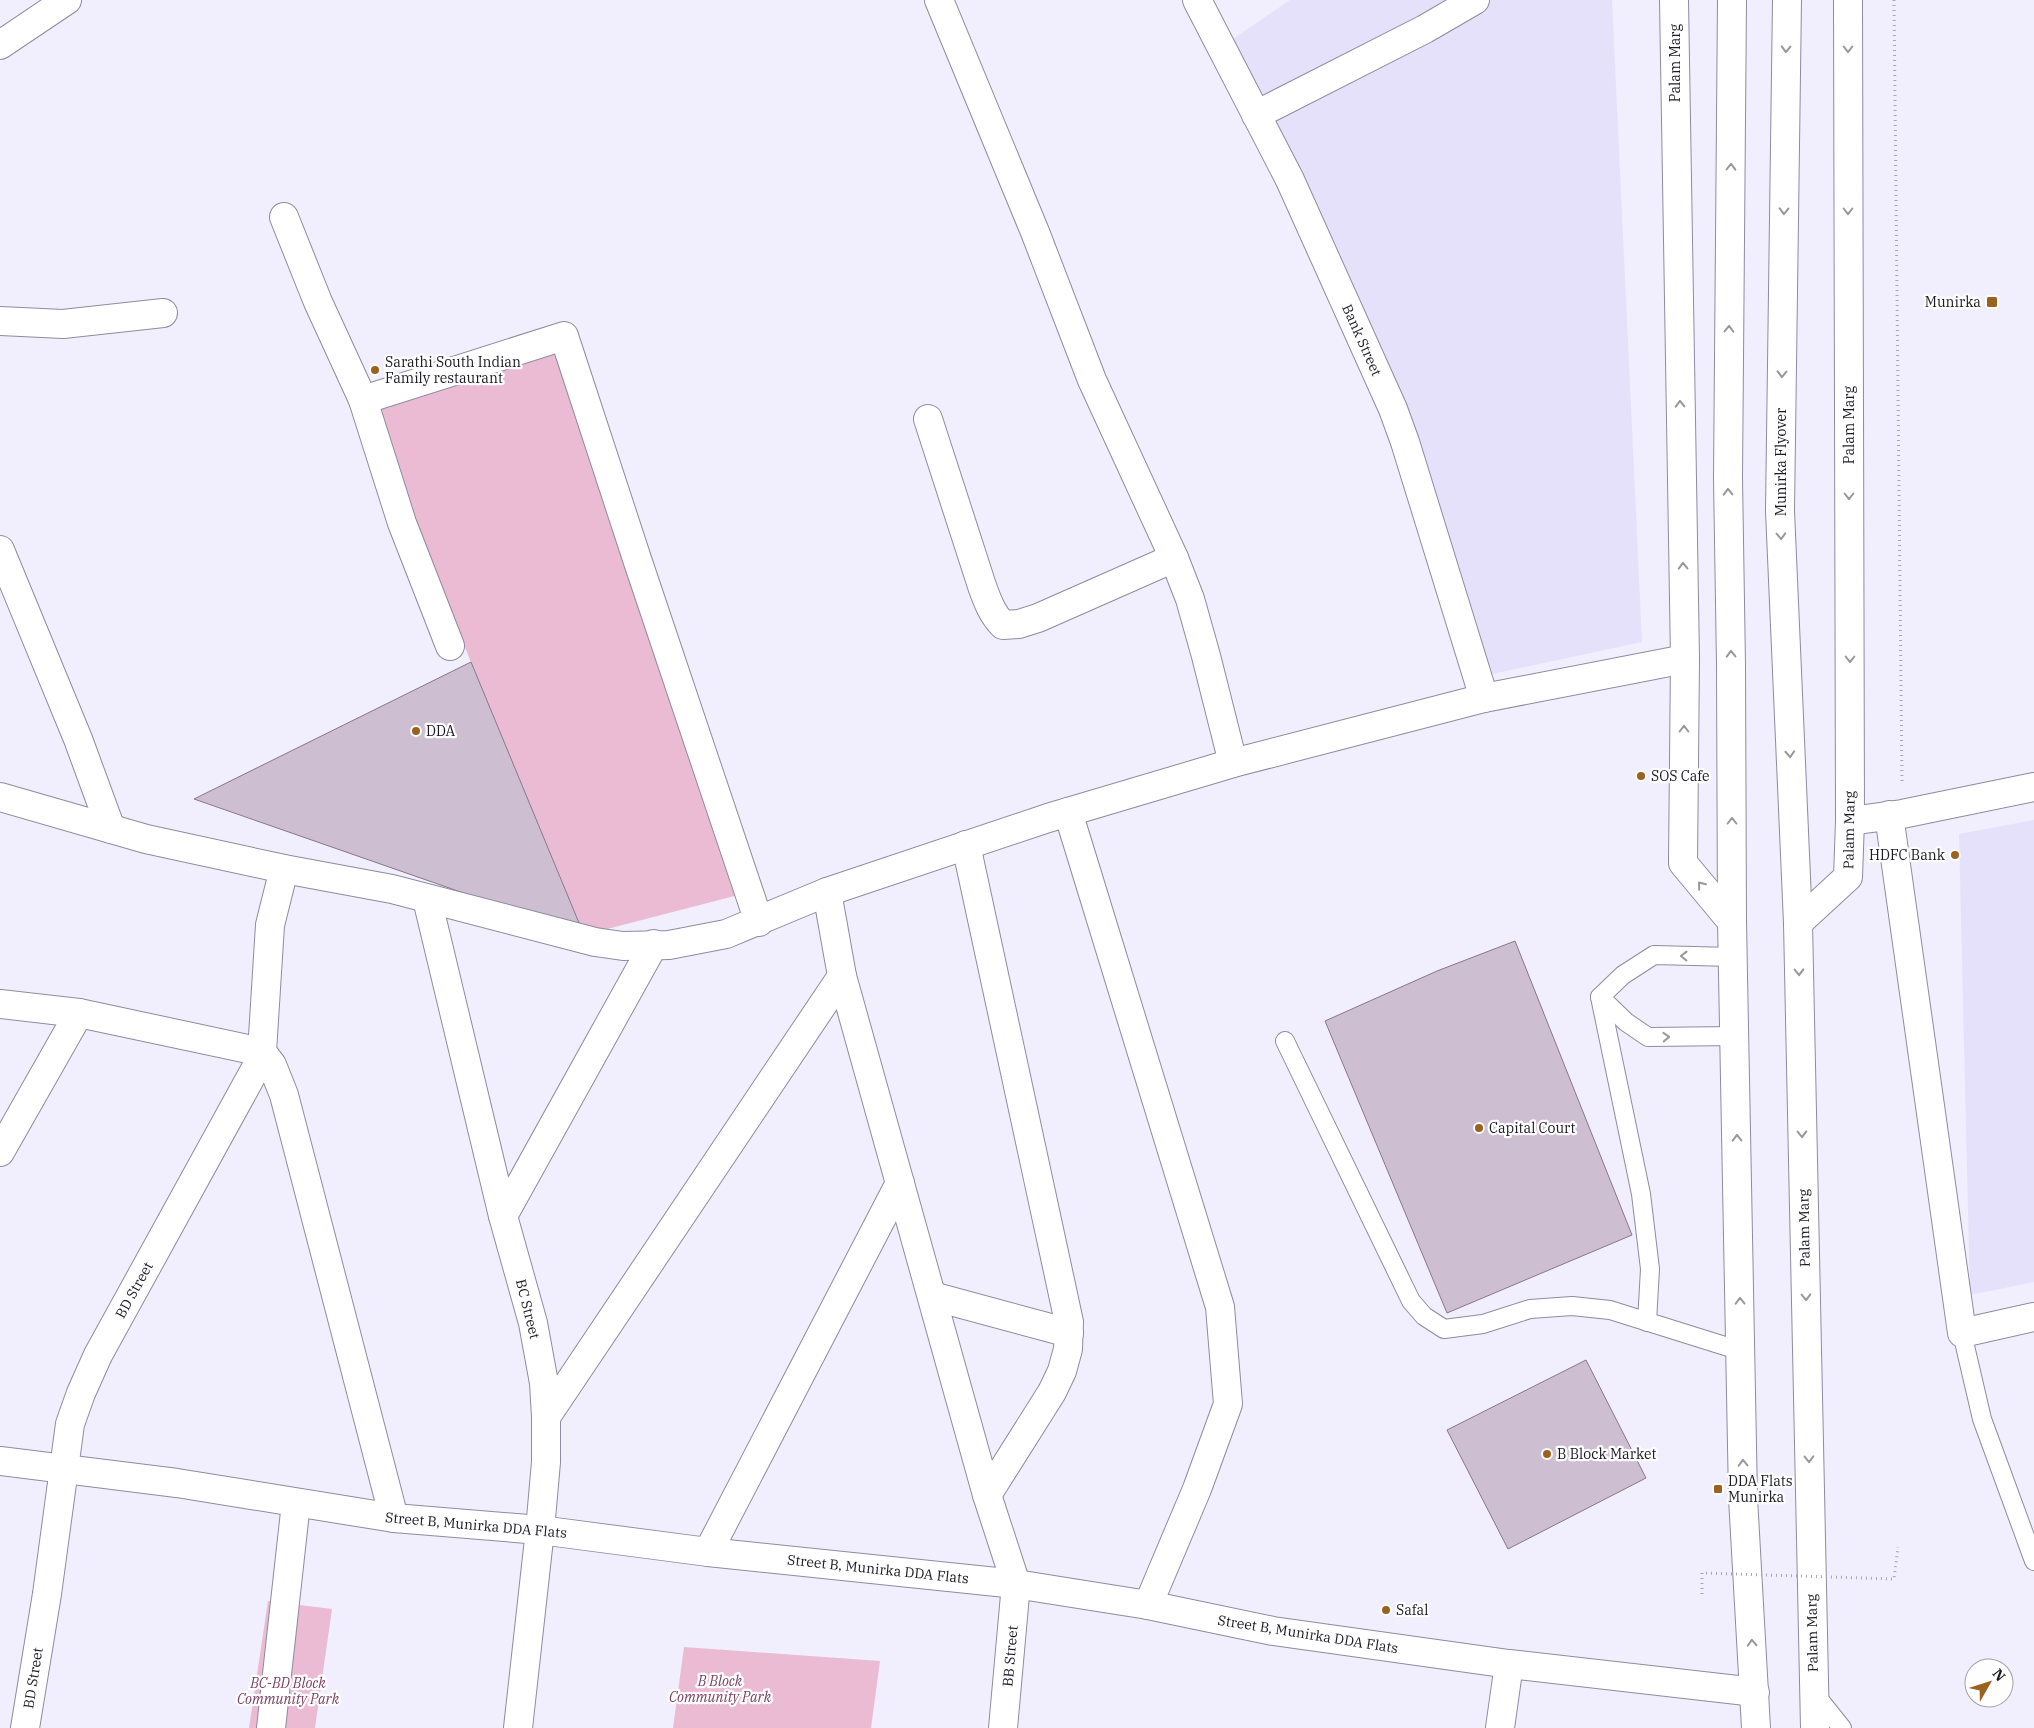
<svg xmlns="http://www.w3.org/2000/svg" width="2034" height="1728" font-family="'IBM Plex Serif',serif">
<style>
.built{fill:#e5e1fa}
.green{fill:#eabbd3}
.building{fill:#cebed1;stroke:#867789}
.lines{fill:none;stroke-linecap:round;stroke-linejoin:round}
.service-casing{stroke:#8e8ba0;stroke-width:20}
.minor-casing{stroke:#8e8ba0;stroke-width:30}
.secondary-casing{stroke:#8e8ba0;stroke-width:30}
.primary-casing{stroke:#8e8ba0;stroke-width:30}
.path{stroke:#a5a4af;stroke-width:3;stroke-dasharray:1 4;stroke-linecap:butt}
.service{stroke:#fff;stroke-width:18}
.minor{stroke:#fff;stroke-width:28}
.secondary{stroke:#fff;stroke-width:28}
.primary{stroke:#fff;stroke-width:28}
.path-bridge{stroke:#a5a4af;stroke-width:3;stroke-dasharray:1 4;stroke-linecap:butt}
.oneway{stroke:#98989c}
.poi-dot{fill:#9a621e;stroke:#fefefe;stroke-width:2}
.labels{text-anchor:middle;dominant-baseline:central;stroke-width:4.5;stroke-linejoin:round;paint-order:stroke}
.street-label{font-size:14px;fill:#1b1a22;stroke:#fefefe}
.poi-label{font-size:14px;fill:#1b1a22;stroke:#fefefe;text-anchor:start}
.park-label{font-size:14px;font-style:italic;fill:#7b3f61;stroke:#fefefe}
</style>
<rect width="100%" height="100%" fill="#f1effd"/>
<g class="built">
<polygon points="1290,0 1612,0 1642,642 1469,679 1418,475 1214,52"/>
<polygon points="2034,820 2034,1282 1970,1295 1959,834"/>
</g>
<g class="green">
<polygon points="564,336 746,893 584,935 363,401"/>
<polygon points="268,1601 332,1609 315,1728 249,1728"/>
<polygon points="684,1647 880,1661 871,1728 673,1728"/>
</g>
<g class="building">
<polygon points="471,662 584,935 194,799"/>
<polygon points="1515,941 1632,1235 1447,1313 1325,1021 1437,971"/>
<polygon points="1586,1360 1646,1478 1508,1549 1447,1430"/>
</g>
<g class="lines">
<defs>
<g id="service">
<polyline points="1733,957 1654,955 1623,975 1600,997 1626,1022 1648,1037 1735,1036"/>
<polyline points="1600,997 1641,1194 1650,1269 1647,1322"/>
<polyline points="1285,1041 1411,1301 1424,1316 1444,1329 1483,1324 1530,1309 1572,1306 1610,1310 1741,1351"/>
<polyline points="1962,1333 1982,1419 2034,1561"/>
<polyline points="1814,1693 1842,1728"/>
</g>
<g id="minor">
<polyline points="939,0 1035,232 1092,380 1174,558 1190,599 1206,656 1233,763"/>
<polyline points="1197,0 1290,180 1393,409 1405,442 1484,698"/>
<polyline points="0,45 67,0"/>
<polyline points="1256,115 1425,29 1475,0"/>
<polyline points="284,217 318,302 363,400 402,523 450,646"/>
<polyline points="0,321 63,324 163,313"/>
<polyline points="363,400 564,336 638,562 759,922"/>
<path d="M928,419L982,586C987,600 992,614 1003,625L1019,624L1038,618L1174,558"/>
<polyline points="0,550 78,739 111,829"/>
<polyline points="0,797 146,839 284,869 392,889 595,942 623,946 669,945 726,934 827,892 1048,818 1233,763 1484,698 1685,659"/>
<polyline points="1068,812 1220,1307 1228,1404 1197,1489 1148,1605"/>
<polyline points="1889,815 1962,1333 2034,1317"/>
<polyline points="1850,821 1902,814 2034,787"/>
<polyline points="966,845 1069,1322 1068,1349 1062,1371 1052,1392 987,1495"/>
<polyline points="827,892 842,976 987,1495 1016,1584 1003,1728"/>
<polyline points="427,899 503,1216 533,1323 544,1383 546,1417 546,1462 540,1530 518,1728"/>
<polyline points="0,1004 79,1013 262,1052 272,1065 284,1095 394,1518"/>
<polyline points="0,1152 79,1013"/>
<polyline points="503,1216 654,944"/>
<polyline points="932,1296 1069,1333"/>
<polyline points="546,1417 842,976"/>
<polyline points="0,1461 177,1483 394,1518 540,1530 708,1552 1016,1584 1148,1605 1273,1631 1509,1664 1755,1692"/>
<polyline points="708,1552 900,1183"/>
<polyline points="25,1728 47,1594 70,1424 81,1393 98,1355 257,1066 262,1052 270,925 284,869"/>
<polyline points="271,1728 296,1503"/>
<polyline points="1500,1728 1509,1664"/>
</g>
<g id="secondary">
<polyline points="1674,0 1685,659 1683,863 1732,922"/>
<polyline points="1798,923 1848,877 1850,821 1848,0"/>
</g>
<g id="primary">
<polyline points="1732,0 1728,478 1731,665 1732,922 1743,1498 1756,1728"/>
<polyline points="1787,0 1780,511 1798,923 1815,1728"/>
</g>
</defs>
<use href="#service" class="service-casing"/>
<use href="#minor" class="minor-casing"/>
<use href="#secondary" class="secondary-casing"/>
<use href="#primary" class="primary-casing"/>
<polyline class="path" points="1894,0 1902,782"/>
<use href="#service" class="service"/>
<use href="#minor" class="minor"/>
<use href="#secondary" class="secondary"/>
<use href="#primary" class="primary"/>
<polyline class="path-bridge" points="1702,1594 1702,1573 1894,1579 1898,1547"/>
</g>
<defs><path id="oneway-chevron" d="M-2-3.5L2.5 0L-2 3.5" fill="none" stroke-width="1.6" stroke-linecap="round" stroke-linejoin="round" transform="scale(1.25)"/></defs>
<g class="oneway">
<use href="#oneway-chevron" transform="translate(1786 49) rotate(91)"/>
<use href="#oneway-chevron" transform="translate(1848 49) rotate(90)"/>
<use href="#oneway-chevron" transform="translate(1731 167) rotate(-89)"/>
<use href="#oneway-chevron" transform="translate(1784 211) rotate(91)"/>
<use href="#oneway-chevron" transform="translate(1848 211) rotate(90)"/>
<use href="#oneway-chevron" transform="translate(1729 329) rotate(-89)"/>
<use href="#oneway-chevron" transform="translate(1782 374) rotate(91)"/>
<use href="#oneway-chevron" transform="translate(1680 404) rotate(-91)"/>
<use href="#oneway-chevron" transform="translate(1728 492) rotate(-91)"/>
<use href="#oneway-chevron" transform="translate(1849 496) rotate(90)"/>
<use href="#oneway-chevron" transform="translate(1781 536) rotate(88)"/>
<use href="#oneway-chevron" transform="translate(1683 566) rotate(-91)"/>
<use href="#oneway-chevron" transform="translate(1731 654) rotate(-91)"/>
<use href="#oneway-chevron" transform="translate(1850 659) rotate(90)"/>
<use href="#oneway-chevron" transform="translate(1684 729) rotate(-90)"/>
<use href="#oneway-chevron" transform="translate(1790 754) rotate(87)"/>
<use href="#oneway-chevron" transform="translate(1732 821) rotate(-90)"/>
<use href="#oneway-chevron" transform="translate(1701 885) rotate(-129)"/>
<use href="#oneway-chevron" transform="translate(1684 956) rotate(-179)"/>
<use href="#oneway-chevron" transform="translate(1799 972) rotate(89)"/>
<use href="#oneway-chevron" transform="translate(1666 1037) rotate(-2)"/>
<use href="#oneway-chevron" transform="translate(1802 1134) rotate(89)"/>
<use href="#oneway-chevron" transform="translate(1737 1138) rotate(-91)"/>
<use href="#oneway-chevron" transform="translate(1806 1297) rotate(89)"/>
<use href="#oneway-chevron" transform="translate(1740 1301) rotate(-91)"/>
<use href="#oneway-chevron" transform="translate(1809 1459) rotate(89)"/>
<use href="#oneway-chevron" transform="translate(1743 1463) rotate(-91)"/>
<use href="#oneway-chevron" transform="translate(1752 1643) rotate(-93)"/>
</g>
<g class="poi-dot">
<rect x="1986" y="296" width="12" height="12" rx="2.5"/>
<circle cx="375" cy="370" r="5"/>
<circle cx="416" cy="731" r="5"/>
<circle cx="1641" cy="776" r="5"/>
<circle cx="1955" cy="855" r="5"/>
<circle cx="1479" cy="1128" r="5"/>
<circle cx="1547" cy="1454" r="5"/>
<rect x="1713" y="1484" width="10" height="10" rx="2.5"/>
<circle cx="1386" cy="1610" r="5"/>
</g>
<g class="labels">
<g class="street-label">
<text transform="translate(1675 63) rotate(-90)">Palam Marg</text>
<text transform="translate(1362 340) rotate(66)">Bank Street</text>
<text transform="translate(1849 425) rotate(-90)">Palam Marg</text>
<text transform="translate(1781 462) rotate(-90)">Munirka Flyover</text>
<text transform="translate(1849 830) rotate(-89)">Palam Marg</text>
<text transform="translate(1804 1228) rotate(-91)">Palam Marg</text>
<text transform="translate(134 1290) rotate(-61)">BD Street</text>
<text transform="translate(528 1309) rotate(76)">BC Street</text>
<text transform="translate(476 1525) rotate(5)">Street B, Munirka DDA Flats</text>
<text transform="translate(878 1569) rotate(6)">Street B, Munirka DDA Flats</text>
<text transform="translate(1812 1633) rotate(-91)">Palam Marg</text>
<text transform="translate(1308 1634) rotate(9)">Street B, Munirka DDA Flats</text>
<text transform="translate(1010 1656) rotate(-85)">BB Street</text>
<text transform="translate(33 1678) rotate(-81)">BD Street</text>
</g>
<g class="poi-label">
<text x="1981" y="302" text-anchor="end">Munirka</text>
<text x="385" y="362">Sarathi South Indian<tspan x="385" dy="16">Family restaurant</tspan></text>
<text x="426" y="731">DDA</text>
<text x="1651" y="776">SOS Cafe</text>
<text x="1945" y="855" text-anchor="end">HDFC Bank</text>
<text x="1489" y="1128">Capital Court</text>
<text x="1557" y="1454">B Block Market</text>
<text x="1728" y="1481">DDA Flats<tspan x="1728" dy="16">Munirka</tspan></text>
<text x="1396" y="1610">Safal</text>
</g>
<g class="park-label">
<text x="720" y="1681">B Block<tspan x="720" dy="16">Community Park</tspan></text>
<text x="288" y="1683">BC-BD Block<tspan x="288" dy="16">Community Park</tspan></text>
</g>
</g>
<g transform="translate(1989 1683) rotate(51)"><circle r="24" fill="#fefefe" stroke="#a3a3a6"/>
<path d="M0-4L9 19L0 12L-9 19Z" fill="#9a621e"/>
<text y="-8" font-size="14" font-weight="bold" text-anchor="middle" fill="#1b1a22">N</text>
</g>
</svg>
